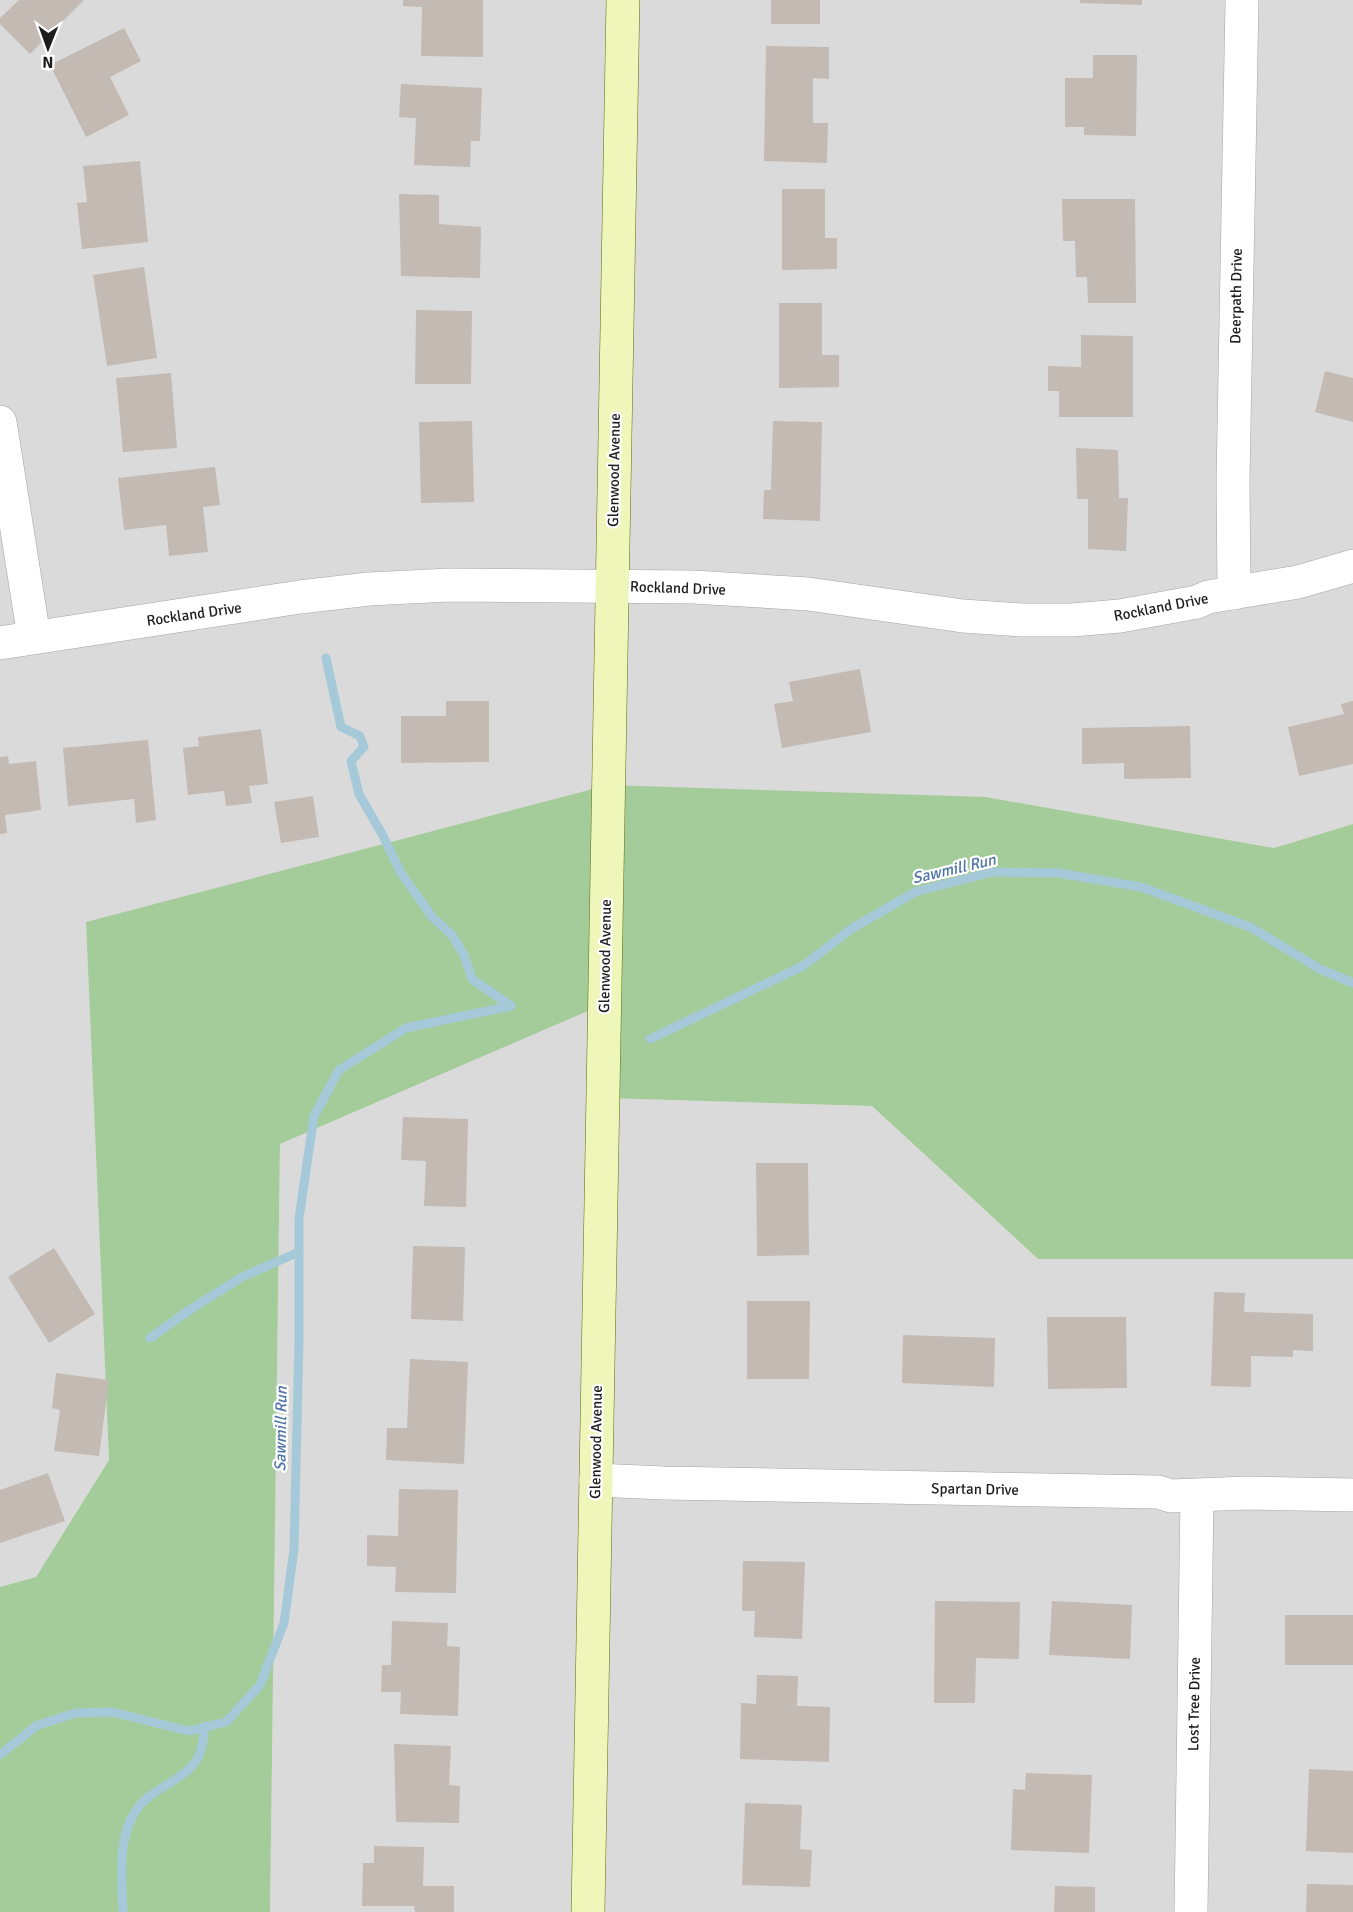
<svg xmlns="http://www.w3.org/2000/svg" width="1353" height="1912" font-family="Signika,sans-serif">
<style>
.residential{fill:#dbdada}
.forest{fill:#a4cb9a}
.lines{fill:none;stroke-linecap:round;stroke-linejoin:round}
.stream{stroke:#a6c9d9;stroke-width:9}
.building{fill:#c2bab3}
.street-casing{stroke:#a4a4a4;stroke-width:34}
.secondary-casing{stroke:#5b6e0a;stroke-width:34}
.street{stroke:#fff;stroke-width:33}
.secondary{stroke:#eef6b9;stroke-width:33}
.labels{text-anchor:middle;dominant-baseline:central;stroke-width:4.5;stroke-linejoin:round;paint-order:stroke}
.street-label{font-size:15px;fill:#1d1d1d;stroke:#fff}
.water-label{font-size:16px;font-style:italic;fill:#4f74a7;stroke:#fff}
</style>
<rect width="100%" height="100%" fill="#eeebe3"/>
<g class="residential">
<polygon points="0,0 1353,0 1353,824 1274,848 986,797 86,922 109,1460 36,1577 0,1587"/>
<polygon points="604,1003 603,1098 872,1106 1038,1259 1353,1259 1353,1912 270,1912 280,1144"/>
</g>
<polygon class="forest" points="608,785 986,797 1274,848 1353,824 1353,1259 1038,1259 872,1106 603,1098 604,1004 280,1144 270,1912 0,1912 0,1587 36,1577 109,1460 86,922"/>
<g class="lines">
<g class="stream">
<polyline points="326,658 341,727 360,736 364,747 351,761 359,794 382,834 401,873 433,918 452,935 464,955 472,979 511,1006"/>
<polyline points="650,1039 803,966 851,929 915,892 992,872 1058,873 1141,887 1250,927 1320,969 1353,983"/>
<polyline points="150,1338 191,1309 242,1277 299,1252"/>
<polyline points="0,1755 36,1726 75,1713 112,1712 189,1731 226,1722 260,1685 284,1623 294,1549 299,1339 299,1218 314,1116 339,1070 406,1028 511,1006"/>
<path d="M123,1912C122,1880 117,1840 135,1812C150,1787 183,1783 198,1758C203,1750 203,1736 205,1726"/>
</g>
</g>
<g class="building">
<polygon points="19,0 84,0 30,54 0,24 0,18"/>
<polygon points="403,0 483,0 483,57 421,56 422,7 403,6"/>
<rect x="771" y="0" width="49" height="24"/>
<polygon points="1080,0 1142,0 1142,5 1080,3"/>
<polygon points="124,28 141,61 110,77 129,115 86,137 50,65"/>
<polygon points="766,46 829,47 829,79 813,78 813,123 828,123 827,163 764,161"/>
<polygon points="1093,55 1137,55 1136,136 1084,135 1084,127 1065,127 1065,78 1093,78"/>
<polygon points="401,84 482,88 480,141 471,141 470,167 414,165 416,118 399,117"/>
<polygon points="140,161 148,242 82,249 77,203 87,202 83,166"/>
<polygon points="782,189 825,189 825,238 837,238 837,269 782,270"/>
<polygon points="399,194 439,195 439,224 481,227 480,278 401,276"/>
<polygon points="1062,199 1135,199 1136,303 1088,303 1087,277 1076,277 1075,241 1063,241"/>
<polygon points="144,267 157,358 107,366 93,275"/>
<polygon points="779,303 822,303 822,355 839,355 839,387 779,388"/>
<polygon points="416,310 472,311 471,384 415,384"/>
<polygon points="1081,335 1133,336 1133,417 1059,417 1059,391 1048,391 1048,366 1081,367"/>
<polygon points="1325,371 1353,378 1353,422 1315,412"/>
<polygon points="171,373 177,448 123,452 116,378"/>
<polygon points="472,421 474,502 421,503 419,422"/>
<polygon points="773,421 822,422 820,521 763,519 764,490 771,490"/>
<polygon points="1076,448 1118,450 1119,498 1128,498 1126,551 1088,549 1088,499 1077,499"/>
<polygon points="215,467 220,505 203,507 208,552 169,556 166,525 124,530 118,478"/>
<polygon points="860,669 871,732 782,748 774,704 793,701 789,682"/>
<polygon points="446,701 489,701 489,762 401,763 401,716 446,716"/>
<polygon points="1353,701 1353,764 1299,776 1288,727 1344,714 1341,704"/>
<polygon points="1190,726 1191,778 1124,779 1124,763 1082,764 1082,728"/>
<polygon points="261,729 268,784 249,786 252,803 226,806 224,791 188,795 183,748 199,746 198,737"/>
<polygon points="148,740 156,820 136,823 134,799 68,806 63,748"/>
<polygon points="8,756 9,764 36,761 41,810 5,815 7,833 0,834 0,757"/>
<polygon points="313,796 319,837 281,843 274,802"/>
<polygon points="403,1117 468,1119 466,1207 424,1206 426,1161 401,1160"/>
<polygon points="756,1163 808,1163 809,1255 757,1256"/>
<polygon points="413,1246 465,1247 463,1321 411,1319"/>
<polygon points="54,1248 95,1314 49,1343 8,1277"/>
<polygon points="1214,1292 1245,1293 1244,1312 1313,1314 1313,1351 1293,1350 1293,1357 1251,1356 1251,1387 1211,1386"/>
<polygon points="747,1301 810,1301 809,1379 747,1379"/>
<polygon points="1047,1317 1126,1317 1127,1388 1048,1389"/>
<polygon points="903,1335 995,1338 994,1387 902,1383"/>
<polygon points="410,1359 468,1362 464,1464 386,1460 387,1428 407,1428"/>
<polygon points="56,1373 109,1380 99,1456 54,1451 60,1410 52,1408"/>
<polygon points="48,1473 65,1521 0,1543 0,1490"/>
<polygon points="399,1489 458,1490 456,1593 395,1592 396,1567 367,1566 367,1535 398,1536"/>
<polygon points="743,1561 805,1562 802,1639 754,1637 755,1611 742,1611"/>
<polygon points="935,1601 1020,1602 1019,1659 976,1658 975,1703 934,1703"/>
<polygon points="1052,1601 1132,1605 1130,1659 1049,1655"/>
<rect x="1285" y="1615" width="68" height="50"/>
<polygon points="392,1621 448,1623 447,1646 460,1647 458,1716 400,1714 401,1692 381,1692 382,1665 391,1665"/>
<polygon points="757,1675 798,1676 797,1706 830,1707 829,1762 740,1759 741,1703 756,1704"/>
<polygon points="394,1744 451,1746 449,1785 460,1786 459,1823 396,1822"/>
<polygon points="1309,1769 1353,1771 1353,1853 1306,1851"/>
<polygon points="1026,1773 1092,1775 1089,1853 1011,1850 1013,1789 1025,1790"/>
<polygon points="745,1803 802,1805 800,1849 812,1850 810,1887 742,1885"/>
<polygon points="374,1846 424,1847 423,1886 454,1886 454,1912 415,1912 414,1906 362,1906 363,1863 374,1863"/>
<polygon points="1307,1884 1353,1885 1353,1912 1306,1912"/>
<polygon points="1055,1886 1095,1887 1095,1912 1054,1912"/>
</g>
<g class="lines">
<defs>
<g id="street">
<polyline points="0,422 34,637"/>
<polyline points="1234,593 1233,481 1242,0"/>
<polyline points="0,643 300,597 369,589 450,585 693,587 808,594 963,616 1022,620 1072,620 1120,616 1197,602 1208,597 1298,582 1353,566"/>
<polyline points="596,1480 664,1483 1158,1492 1171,1496 1247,1493 1353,1495"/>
<polyline points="1191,1912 1197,1496"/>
</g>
<polyline id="secondary" points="588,1912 623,0"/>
</defs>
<use href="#street" class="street-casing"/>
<use href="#secondary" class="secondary-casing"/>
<use href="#street" class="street"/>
<use href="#secondary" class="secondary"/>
</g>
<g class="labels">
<g class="street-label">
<text transform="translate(1236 296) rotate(-89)">Deerpath Drive</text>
<text transform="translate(614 470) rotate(-89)">Glenwood Avenue</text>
<text transform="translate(678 588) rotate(2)">Rockland Drive</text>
<text transform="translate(1161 607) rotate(-11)">Rockland Drive</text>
<text transform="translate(194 614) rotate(-8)">Rockland Drive</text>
<text transform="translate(605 956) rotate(-89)">Glenwood Avenue</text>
<text transform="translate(596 1442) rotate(-89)">Glenwood Avenue</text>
<text transform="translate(975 1489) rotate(1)">Spartan Drive</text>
<text transform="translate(1194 1704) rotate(-89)">Lost Tree Drive</text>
</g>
<g class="water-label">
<text transform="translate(954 869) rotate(-13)">Sawmill Run</text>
<text transform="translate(281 1429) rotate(-89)">Sawmill Run</text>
</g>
</g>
<g transform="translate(48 48) rotate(181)" stroke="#ffffff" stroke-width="4.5" paint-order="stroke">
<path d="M0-4.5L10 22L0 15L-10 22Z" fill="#1d1d1d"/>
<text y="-9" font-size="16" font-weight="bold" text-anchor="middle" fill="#1d1d1d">N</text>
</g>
</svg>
